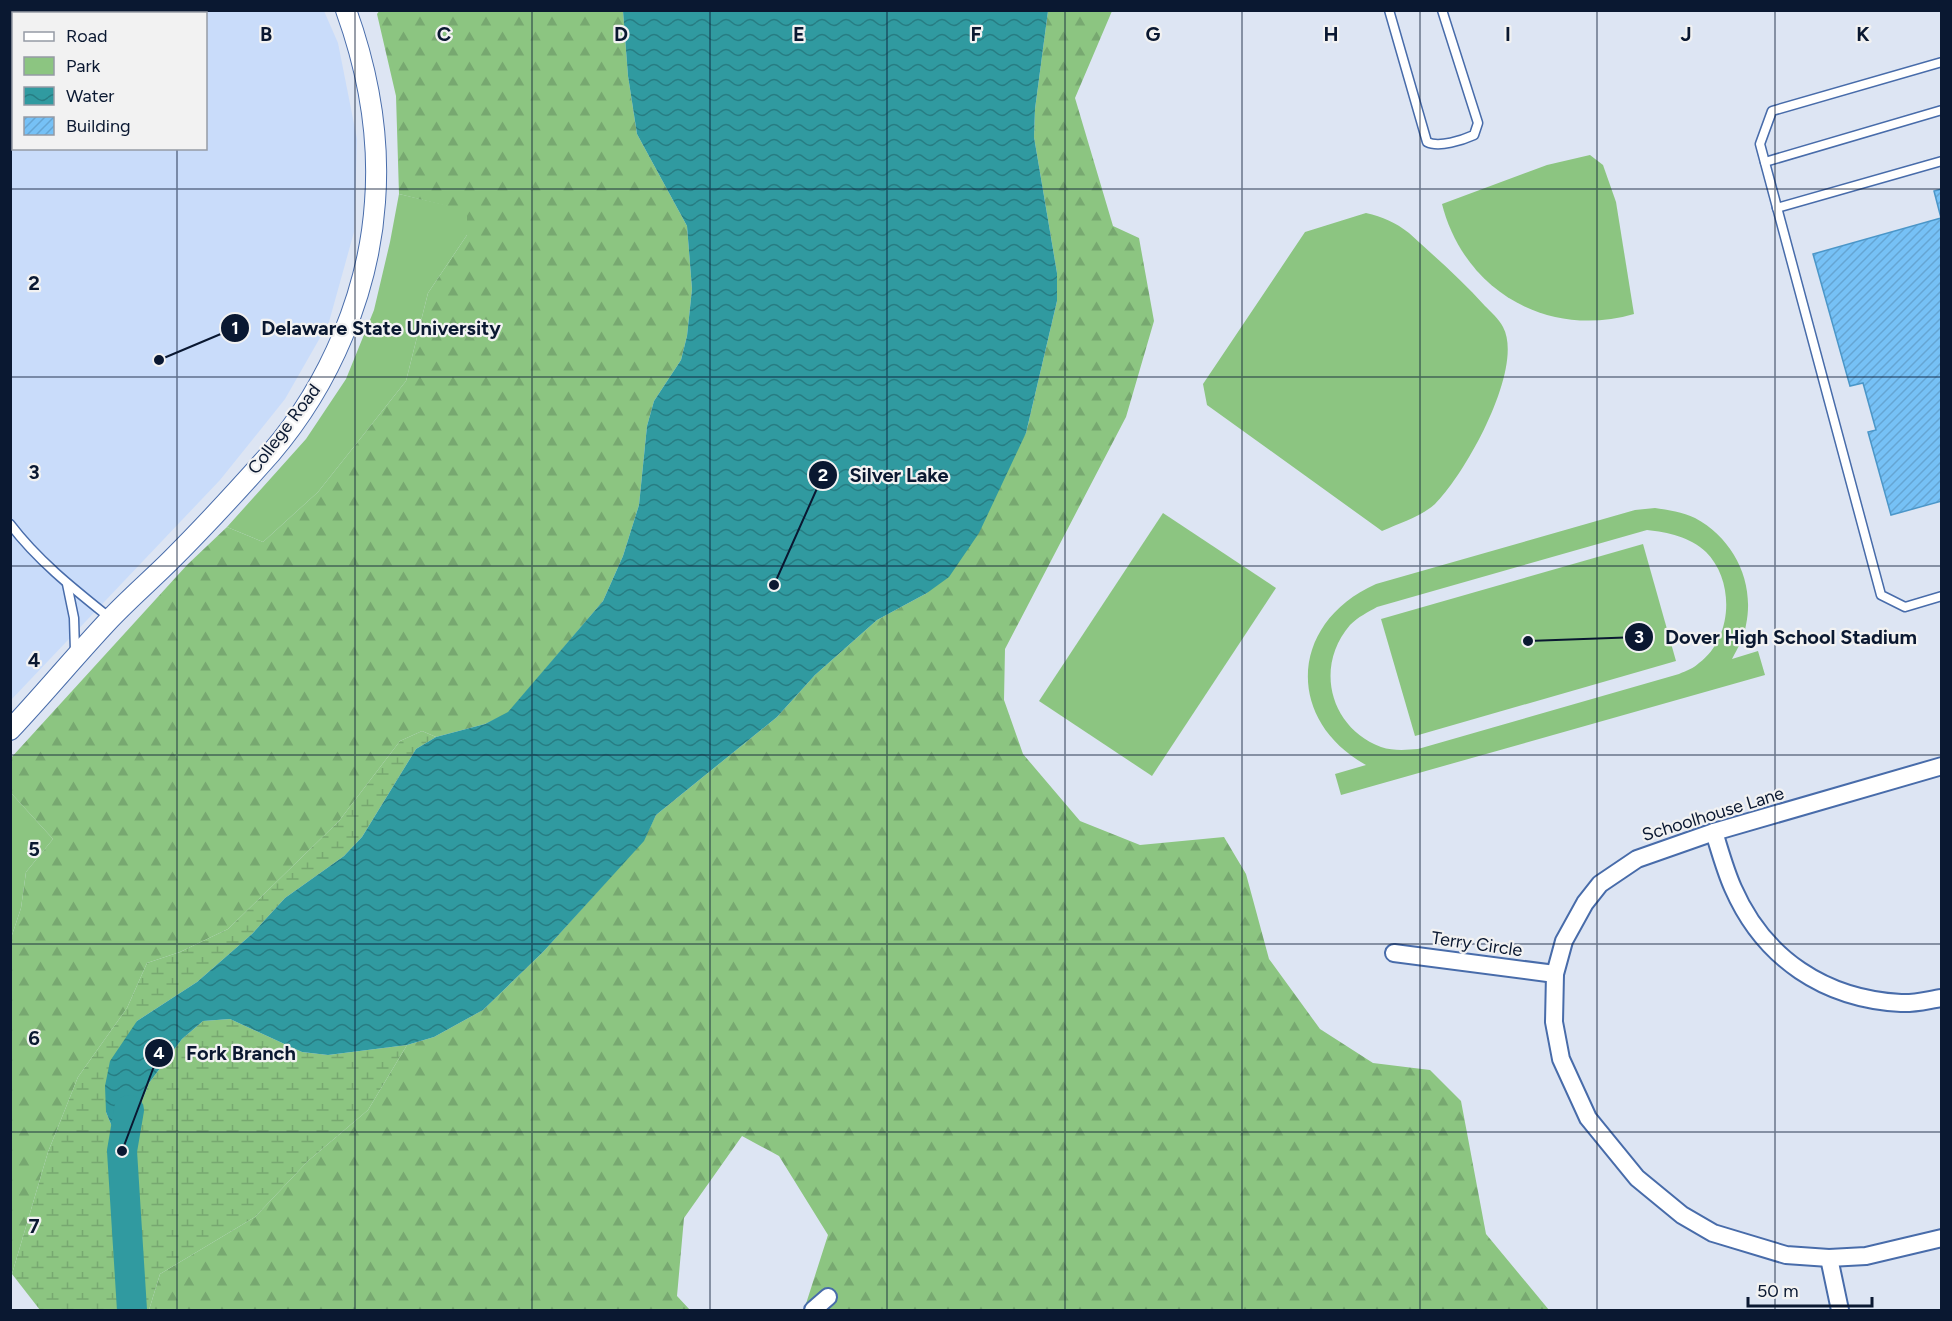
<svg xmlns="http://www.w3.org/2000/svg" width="1952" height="1321" font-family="Figtree,sans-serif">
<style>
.built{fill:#c9dcfa;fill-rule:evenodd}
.green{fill:#8cc581;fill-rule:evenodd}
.forest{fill:url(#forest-firs)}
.wetland{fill:url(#wetland-marsh)}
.water{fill:url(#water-waves)}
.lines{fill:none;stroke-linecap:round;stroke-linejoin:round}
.river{stroke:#309aa0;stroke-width:30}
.building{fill:url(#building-hatch);stroke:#4b96c8;stroke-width:1.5}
.service-casing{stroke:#486caa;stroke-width:11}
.minor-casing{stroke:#486caa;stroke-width:20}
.tertiary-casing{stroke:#486caa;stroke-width:22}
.service{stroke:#fff;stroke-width:8}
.minor{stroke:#fff;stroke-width:16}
.tertiary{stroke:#fff;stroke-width:20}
.grid{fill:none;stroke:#0a1831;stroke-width:1.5;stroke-opacity:0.55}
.labels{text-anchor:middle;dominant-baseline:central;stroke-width:4.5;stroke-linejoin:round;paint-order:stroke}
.street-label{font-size:18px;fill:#0a1831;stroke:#f2f2f2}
.grid-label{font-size:20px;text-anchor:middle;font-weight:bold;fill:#0a1831;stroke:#f2f2f2;stroke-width:4.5;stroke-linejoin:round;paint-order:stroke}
.leader{fill:none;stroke:#0a1831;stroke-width:2}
.callout-dot{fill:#0a1831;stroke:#f2f2f2;stroke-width:2}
.mark-label{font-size:18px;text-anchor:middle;font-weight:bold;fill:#fff}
.callout-label{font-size:20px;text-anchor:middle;font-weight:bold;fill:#0a1831;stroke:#f2f2f2;stroke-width:4.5;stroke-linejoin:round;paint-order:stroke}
</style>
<defs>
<pattern id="forest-firs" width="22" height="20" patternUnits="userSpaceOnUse" patternTransform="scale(1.5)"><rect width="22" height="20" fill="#8cc581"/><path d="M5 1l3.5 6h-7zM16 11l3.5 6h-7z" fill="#77a870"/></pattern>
<pattern id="wetland-marsh" width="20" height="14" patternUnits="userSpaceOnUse" patternTransform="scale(1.5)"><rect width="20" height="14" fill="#8cc581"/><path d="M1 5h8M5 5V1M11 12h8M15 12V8" fill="none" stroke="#77a870"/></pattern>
<pattern id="water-waves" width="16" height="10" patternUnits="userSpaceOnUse" patternTransform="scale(1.5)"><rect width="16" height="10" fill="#309aa0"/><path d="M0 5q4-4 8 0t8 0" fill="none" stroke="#277d83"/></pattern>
<pattern id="building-hatch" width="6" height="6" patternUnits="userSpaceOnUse" patternTransform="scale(1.5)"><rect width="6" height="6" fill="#76c1f6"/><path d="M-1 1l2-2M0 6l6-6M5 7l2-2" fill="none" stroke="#65a5d3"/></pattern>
</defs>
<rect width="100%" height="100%" fill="#dde5f3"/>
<path class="built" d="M11,11H324L338,43L357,139L354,232L329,322L285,399L220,480L11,700ZM14,14H206V148H14Z"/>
<g class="green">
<path d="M1590,155L1603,165L1616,202L1634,314C1548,339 1464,291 1442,204L1547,165Z"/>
<polygon points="399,194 467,210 467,235 428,293 406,381 318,492 263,542 227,527 306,439 346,379 374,310 390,242"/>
<path d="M1366,213C1383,217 1395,222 1409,233C1435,257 1462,280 1485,306C1491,312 1499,319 1503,327C1525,368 1465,475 1435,504C1420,517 1400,523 1382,531L1207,405L1203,384L1305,232Z"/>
<path d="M1655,508C1668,510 1683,512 1695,518C1734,539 1755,582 1746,625C1744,637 1738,648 1732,659L1758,651L1765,675L1341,795L1335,774L1366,765C1284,719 1290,622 1376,584L1635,510ZM1647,530C1668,532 1690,537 1706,552C1735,581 1733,638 1699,663C1694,668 1686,671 1679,674L1418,749C1406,750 1393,751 1381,747C1330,728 1314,667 1350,625C1358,617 1368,612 1377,607Z"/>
<polygon points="1163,513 1276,588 1152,776 1039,701"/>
<polygon points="1643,544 1676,661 1415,736 1381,619"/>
<polygon points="11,793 53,839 26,872 21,908 11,938"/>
</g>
<g class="forest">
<polygon points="380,10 623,11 628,76 637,134 687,226 692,289 687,336 681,360 654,401 647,426 639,505 623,556 603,601 508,713 485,724 436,737 422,731 400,741 339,821 228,929 180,952 147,963 127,1008 78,1077 48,1152 12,1274 11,938 21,908 26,872 53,839 11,793 10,759 187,565 227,527 263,542 318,492 406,381 428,293 467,235 467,211 399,194 396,96 377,14"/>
<polygon points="1048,11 1112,11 1075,98 1113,226 1139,238 1154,321 1126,417 1005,649 1004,700 1023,754 1080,821 1140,845 1224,837 1246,874 1269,959 1320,1029 1373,1063 1430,1070 1461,1101 1486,1234 1549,1310 804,1310 828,1235 779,1156 742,1136 684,1218 677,1296 690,1310 149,1310 160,1274 255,1217 308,1161 368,1110 407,1045 434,1037 483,1010 543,952 643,841 656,815 777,717 815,675 877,620 927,593 1026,433 1057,301 1057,273 1034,137 1035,109"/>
</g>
<polygon class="wetland" points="422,731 436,737 416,749 362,837 344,856 285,898 252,934 197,982 137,1021 106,1112 122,1151 149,1083 182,1039 203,1021 230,1019 302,1052 328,1055 407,1045 368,1110 308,1161 255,1217 160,1274 149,1310 40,1310 12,1274 48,1152 78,1077 127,1008 147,963 180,952 228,929 339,821 400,741"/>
<polygon class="water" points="623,11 1048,11 1035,109 1034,137 1057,273 1057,301 1026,433 979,533 949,577 927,593 877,620 815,675 777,717 656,815 644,841 543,952 483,1010 434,1037 407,1045 328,1055 302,1052 230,1019 203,1021 182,1039 149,1083 122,1151 106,1112 105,1086 110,1061 137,1021 197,982 252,934 285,898 344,856 362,837 416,749 436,737 485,724 508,712 603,601 623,556 639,505 647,426 654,401 681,360 687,336 692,289 687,226 637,134 628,76"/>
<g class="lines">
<polyline class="river" points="129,1110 122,1151 132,1310"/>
</g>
<g class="building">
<polygon points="14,36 14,85 10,87 10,38"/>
<polygon points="1942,189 1942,501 1891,515 1868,432 1876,430 1863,383 1850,386 1813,254 1941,218 1934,191"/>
</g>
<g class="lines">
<defs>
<g id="service">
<path d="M1389,10L1427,142C1439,148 1463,140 1474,135L1478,123L1442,10"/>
<polyline points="135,14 135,10"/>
<polyline points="1942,62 1772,111 1760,144 1881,595 1905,607 1942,596"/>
<polyline points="10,127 14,125"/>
<polyline points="1765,162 1942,110"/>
<polyline points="1777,208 1942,161"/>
<path d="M10,524C38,561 75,590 110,618"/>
<polyline points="67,584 74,618 75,651"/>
</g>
<g id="minor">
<polyline points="1942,766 1714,832 1637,859 1600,884 1585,903 1564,941 1555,974 1554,1022 1561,1059 1588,1118 1637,1178 1682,1215 1713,1233 1786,1255 1829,1258 1866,1256 1942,1238"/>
<path d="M1714,832C1720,851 1725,870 1733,888C1764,959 1825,999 1901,1003C1914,1004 1928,1000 1942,998"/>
<polyline points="1394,953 1555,974"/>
<polyline points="1829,1258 1840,1310"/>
<polyline points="813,1310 828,1297"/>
</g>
<path id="tertiary" d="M10,730C44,694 76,655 110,619C130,598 152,579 172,559C206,525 239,489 271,453C330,384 369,292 375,202C380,137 368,71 346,10"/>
</defs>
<use href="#service" class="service-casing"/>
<use href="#minor" class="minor-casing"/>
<use href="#tertiary" class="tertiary-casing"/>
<use href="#service" class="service"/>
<use href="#minor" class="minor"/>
<use href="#tertiary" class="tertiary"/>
</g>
<path class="grid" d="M177,10V14M355,10V1310M532,10V1310M710,10V1310M887,10V1310M1065,10V1310M1242,10V1310M1420,10V1310M1597,10V1310M1775,10V1310M177,148V1310M10,189H1942M10,377H1942M10,566H1942M10,755H1942M10,944H1942M10,1132H1942"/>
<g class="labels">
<g class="street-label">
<text transform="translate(284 429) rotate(-53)">College Road</text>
<text transform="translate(1713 814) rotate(-17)">Schoolhouse Lane</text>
<text transform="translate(1477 944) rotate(8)">Terry Circle</text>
</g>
</g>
<g class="grid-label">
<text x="266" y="41">B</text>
<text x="444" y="41">C</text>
<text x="621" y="41">D</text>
<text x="799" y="41">E</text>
<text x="976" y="41">F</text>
<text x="1153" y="41">G</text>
<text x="1331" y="41">H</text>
<text x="1508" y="41">I</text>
<text x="1686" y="41">J</text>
<text x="1863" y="41">K</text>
<text x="34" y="290">2</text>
<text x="34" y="479">3</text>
<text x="34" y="667">4</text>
<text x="34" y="856">5</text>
<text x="34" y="1045">6</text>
<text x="34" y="1233">7</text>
</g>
<path class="leader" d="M159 360L235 328M774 585L823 475M1528 641L1639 637M122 1151L159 1053"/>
<g class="callout-dot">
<circle cx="159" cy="360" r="6"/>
<circle cx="774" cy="585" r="6"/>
<circle cx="1528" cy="641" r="6"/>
<circle cx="122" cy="1151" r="6"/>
<circle cx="235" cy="328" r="15"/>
<circle cx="823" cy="475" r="15"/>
<circle cx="1639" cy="637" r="15"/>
<circle cx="159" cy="1053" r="15"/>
</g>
<g class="mark-label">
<text x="235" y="334">1</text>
<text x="823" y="481">2</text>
<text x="1639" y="643">3</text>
<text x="159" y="1059">4</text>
</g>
<g class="callout-label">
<text x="381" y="335">Delaware State University</text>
<text x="899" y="482">Silver Lake</text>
<text x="1791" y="644">Dover High School Stadium</text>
<text x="241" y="1060">Fork Branch</text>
</g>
<rect width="1952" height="1321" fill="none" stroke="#0a1831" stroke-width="24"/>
<rect x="12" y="12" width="195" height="138" fill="#f2f2f2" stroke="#959ba5" stroke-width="1.5"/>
<rect x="24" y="32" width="30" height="9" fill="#ffffff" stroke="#959ba5" stroke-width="1.5"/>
<text x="66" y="42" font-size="18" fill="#0a1831">Road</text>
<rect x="24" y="57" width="30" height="18" fill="#8cc581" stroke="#959ba5" stroke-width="1.5"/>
<text x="66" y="72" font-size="18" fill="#0a1831">Park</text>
<rect x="24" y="87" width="30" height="18" fill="url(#water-waves)" stroke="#959ba5" stroke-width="1.5"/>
<text x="66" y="102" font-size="18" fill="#0a1831">Water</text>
<rect x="24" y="117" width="30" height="18" fill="url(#building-hatch)" stroke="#959ba5" stroke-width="1.5"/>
<text x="66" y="132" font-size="18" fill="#0a1831">Building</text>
<path d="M1748 1297v9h124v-9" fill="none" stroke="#0a1831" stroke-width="3"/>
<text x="1757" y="1297" font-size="18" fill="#0a1831" stroke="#f2f2f2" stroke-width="4.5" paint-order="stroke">50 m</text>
</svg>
